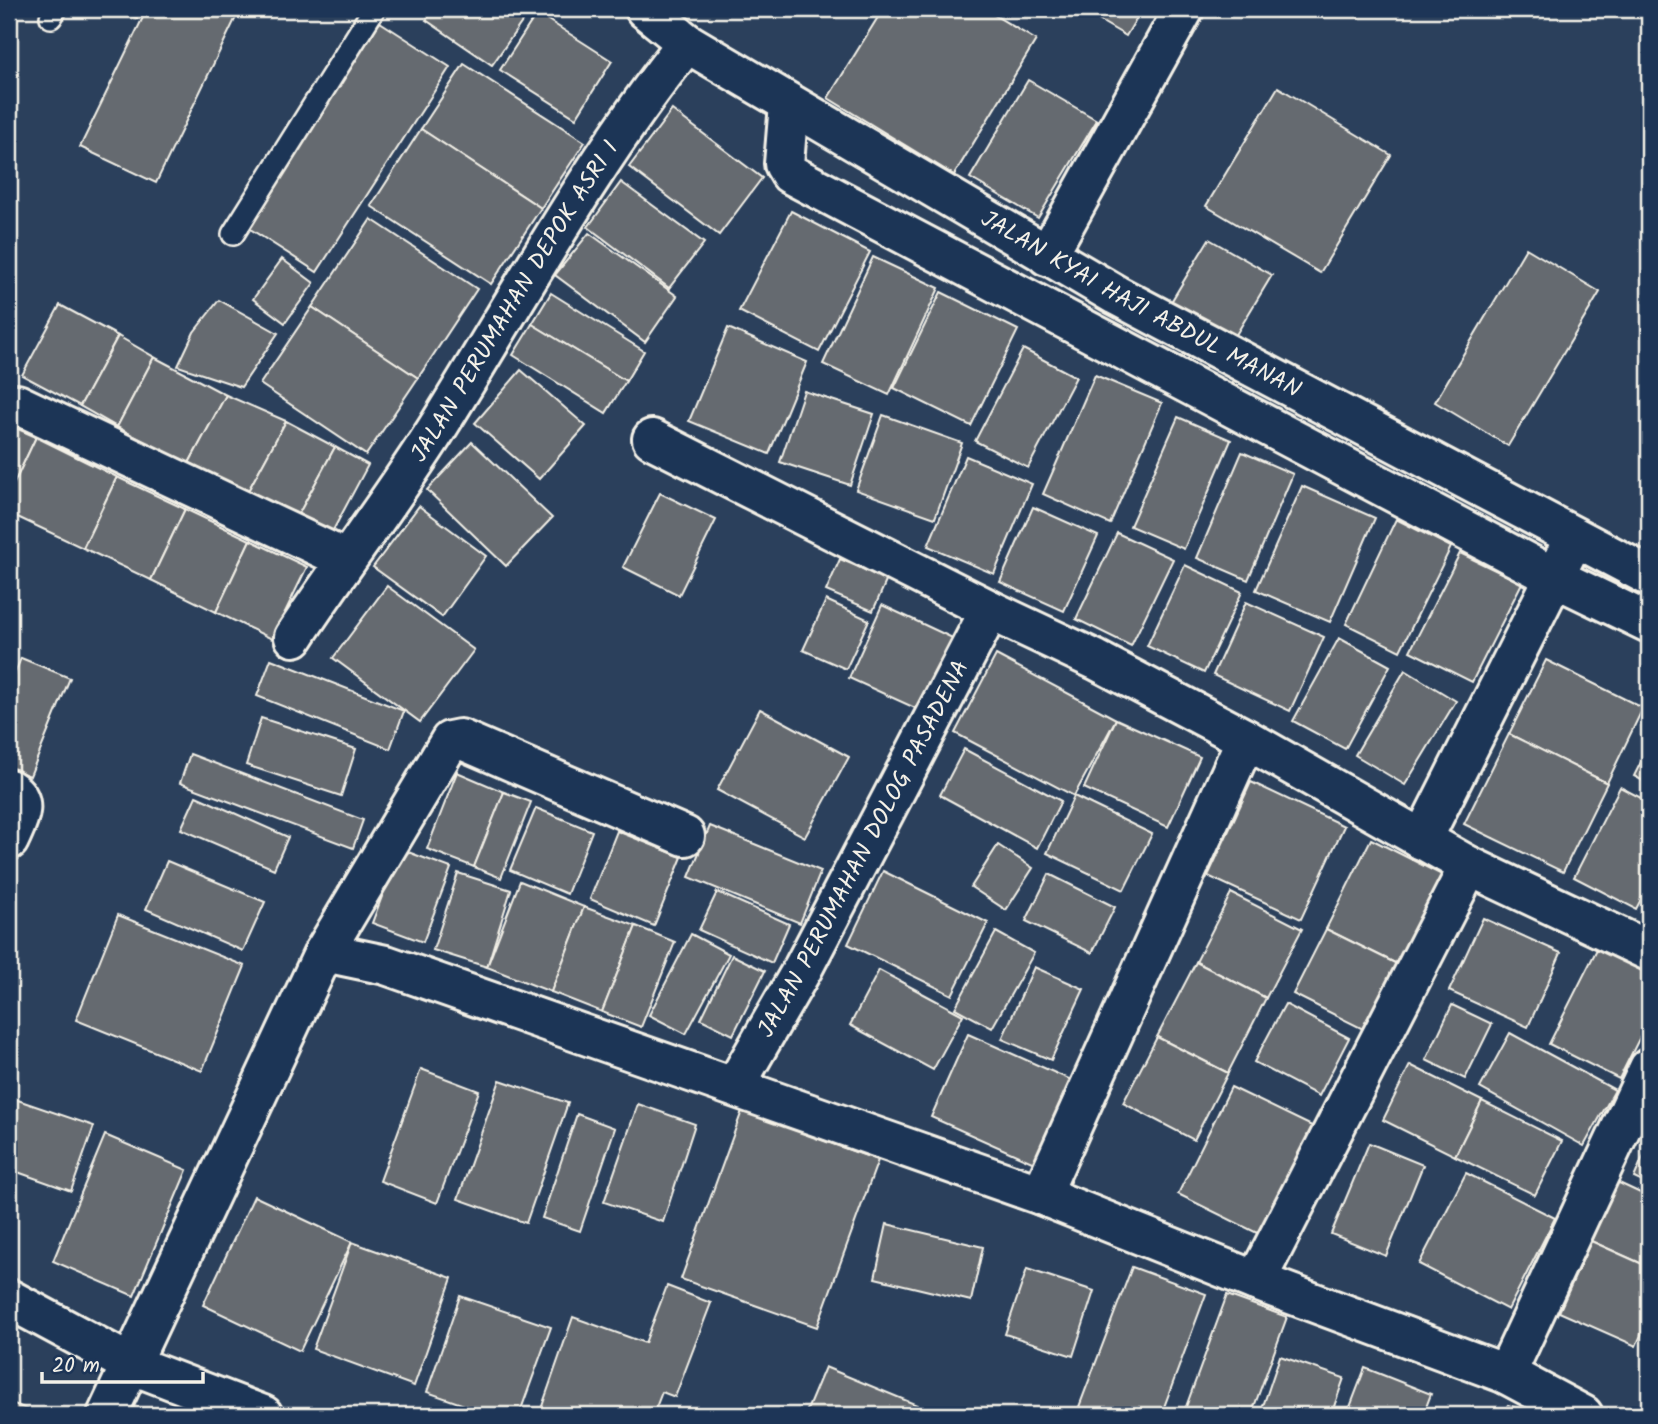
<svg xmlns="http://www.w3.org/2000/svg" width="1658" height="1424" font-family="Kalam,sans-serif">
<style>
.building{fill:#656a70;stroke:#f4f1e8;stroke-width:2}
.lines{fill:none;stroke-linecap:round;stroke-linejoin:round}
.lane-casing{stroke:#f4f1e8;stroke-width:26}
.street-casing{stroke:#f4f1e8;stroke-width:44}
.lane{stroke:#1d3557;stroke-width:21}
.street{stroke:#1d3557;stroke-width:38}
.labels{text-anchor:middle;dominant-baseline:central;stroke-width:5;stroke-linejoin:round;paint-order:stroke}
.street-label{font-size:24px;fill:#f4f1e8;stroke:#1d3557}
</style>
<rect width="100%" height="100%" fill="#2b405c"/>
<filter id="ink" filterUnits="userSpaceOnUse"><feTurbulence type="fractalNoise" baseFrequency=".0143" numOctaves="2"/><feDisplacementMap in="SourceGraphic" scale="14" xChannelSelector="R" yChannelSelector="G"/><feConvolveMatrix kernelMatrix="1 2 1 2 8 2 1 2 1" color-interpolation-filters="sRGB"/></filter>
<g filter="url(#ink)">
<g class="building">
<polygon points="113,9 143,9 139,19"/>
<polygon points="147,9 240,9 156,183 80,147"/>
<polygon points="435,9 531,9 492,65 426,20"/>
<polygon points="883,9 984,9 1036,40 954,175 828,98"/>
<polygon points="1080,9 1142,9 1126,36"/>
<polygon points="537,13 612,61 576,118 500,70"/>
<polygon points="380,22 450,67 317,272 247,227"/>
<polygon points="464,64 585,142 541,208 421,129"/>
<polygon points="1028,80 1097,120 1038,218 970,178"/>
<polygon points="1278,87 1391,155 1320,273 1206,206"/>
<polygon points="672,110 762,178 719,235 629,167"/>
<polygon points="421,129 541,208 491,284 371,206"/>
<polygon points="621,182 704,243 669,288 588,227"/>
<polygon points="791,211 870,252 819,352 739,311"/>
<polygon points="371,219 477,289 418,378 312,307"/>
<polygon points="589,233 677,296 645,342 555,275"/>
<polygon points="1209,239 1272,275 1234,338 1171,302"/>
<polygon points="1526,248 1600,292 1508,446 1435,402"/>
<polygon points="873,257 939,288 889,395 823,364"/>
<polygon points="282,259 314,283 285,323 253,299"/>
<polygon points="941,292 1018,330 971,426 894,388"/>
<polygon points="551,293 644,351 626,381 532,324"/>
<polygon points="219,300 278,333 241,387 178,366 194,332"/>
<polygon points="60,305 118,336 80,406 22,375"/>
<polygon points="312,307 418,378 366,455 260,384"/>
<polygon points="532,324 626,381 606,413 513,355"/>
<polygon points="728,328 807,362 769,454 689,421"/>
<polygon points="118,336 154,357 117,427 80,406"/>
<polygon points="1023,349 1076,377 1028,468 975,441"/>
<polygon points="154,357 226,395 188,465 117,427"/>
<polygon points="521,370 586,426 539,479 475,423"/>
<polygon points="1095,375 1162,403 1110,524 1043,494"/>
<polygon points="804,391 874,414 850,485 780,462"/>
<polygon points="226,395 286,421 248,491 188,465"/>
<polygon points="883,415 962,443 935,518 856,490"/>
<polygon points="1178,417 1231,440 1184,549 1130,526"/>
<polygon points="286,421 335,447 297,517 248,491"/>
<polygon points="9,425 36,437 9,494"/>
<polygon points="36,437 117,477 83,548 9,513 9,494"/>
<polygon points="472,442 552,518 506,566 427,490"/>
<polygon points="335,447 368,465 330,536 297,517"/>
<polygon points="1242,452 1293,474 1248,580 1197,558"/>
<polygon points="966,456 1032,484 994,574 928,546"/>
<polygon points="117,477 185,509 151,580 83,548"/>
<polygon points="1302,486 1375,518 1330,622 1256,590"/>
<polygon points="660,493 716,520 679,595 623,567"/>
<polygon points="419,506 486,556 442,617 373,567"/>
<polygon points="1033,507 1098,536 1064,611 1000,582"/>
<polygon points="185,509 250,540 216,612 151,580"/>
<polygon points="1396,519 1451,547 1400,651 1346,624"/>
<polygon points="1117,533 1173,559 1131,646 1076,619"/>
<polygon points="250,540 307,567 272,639 216,612"/>
<polygon points="1460,553 1522,583 1472,682 1410,651"/>
<polygon points="840,559 887,579 873,611 826,591"/>
<polygon points="1185,565 1242,592 1204,673 1147,646"/>
<polygon points="387,586 474,650 420,722 333,658"/>
<polygon points="826,600 869,620 846,669 803,650"/>
<polygon points="1246,602 1324,637 1290,711 1213,675"/>
<polygon points="882,605 959,641 926,713 849,678"/>
<polygon points="1339,638 1390,666 1345,749 1293,721"/>
<polygon points="996,655 1116,719 1074,796 955,733"/>
<polygon points="21,658 70,678 30,776 9,768 9,688"/>
<polygon points="271,659 404,711 390,749 257,696"/>
<polygon points="1546,660 1643,708 1607,783 1509,734"/>
<polygon points="1405,670 1456,701 1405,785 1355,755"/>
<polygon points="760,709 849,757 805,837 717,790"/>
<polygon points="261,718 356,749 341,796 246,765"/>
<polygon points="1116,719 1200,757 1168,827 1084,788"/>
<polygon points="1509,734 1607,783 1563,872 1464,824"/>
<polygon points="1649,746 1649,784 1634,776"/>
<polygon points="964,749 1061,801 1037,848 940,795"/>
<polygon points="190,754 363,820 353,848 180,783"/>
<polygon points="457,772 504,792 474,867 427,849"/>
<polygon points="1251,782 1344,826 1301,919 1208,876"/>
<polygon points="1620,787 1649,802 1649,884 1636,909 1574,877"/>
<polygon points="504,792 531,802 501,878 474,867"/>
<polygon points="196,796 288,837 274,869 181,829"/>
<polygon points="1074,796 1152,834 1124,890 1047,853"/>
<polygon points="536,808 592,831 567,894 510,870"/>
<polygon points="710,826 821,871 800,923 689,877"/>
<polygon points="617,831 682,857 654,926 590,899"/>
<polygon points="1371,839 1448,878 1403,967 1326,929"/>
<polygon points="998,845 1033,868 1006,910 971,887"/>
<polygon points="400,849 451,868 423,942 372,923"/>
<polygon points="167,861 265,902 243,951 146,909"/>
<polygon points="883,871 988,923 952,995 848,944"/>
<polygon points="458,873 511,890 487,967 433,950"/>
<polygon points="1049,874 1115,907 1092,953 1026,921"/>
<polygon points="520,881 584,907 551,992 487,967"/>
<polygon points="717,892 789,924 772,963 699,930"/>
<polygon points="1231,893 1302,929 1266,998 1196,962"/>
<polygon points="584,907 636,926 602,1012 551,992"/>
<polygon points="118,915 245,966 202,1071 76,1020"/>
<polygon points="1483,918 1561,953 1528,1027 1449,991"/>
<polygon points="636,926 675,942 641,1027 602,1012"/>
<polygon points="1326,929 1403,967 1369,1032 1293,994"/>
<polygon points="996,932 1034,953 992,1028 955,1008"/>
<polygon points="691,934 729,954 686,1034 649,1015"/>
<polygon points="1599,945 1649,970 1649,1019 1619,1079 1549,1044"/>
<polygon points="732,955 765,971 733,1035 701,1019"/>
<polygon points="1196,962 1266,998 1228,1073 1157,1037"/>
<polygon points="1034,967 1084,989 1051,1060 1002,1039"/>
<polygon points="879,970 963,1015 933,1070 850,1025"/>
<polygon points="1285,1004 1349,1038 1319,1096 1254,1062"/>
<polygon points="1452,1005 1492,1024 1465,1079 1426,1060"/>
<polygon points="1510,1033 1615,1090 1584,1146 1480,1088"/>
<polygon points="968,1034 1078,1083 1041,1166 931,1117"/>
<polygon points="1157,1037 1228,1073 1194,1140 1123,1103"/>
<polygon points="1410,1065 1482,1101 1455,1156 1383,1120"/>
<polygon points="421,1069 479,1091 437,1203 380,1181"/>
<polygon points="500,1080 568,1103 526,1223 458,1199"/>
<polygon points="1231,1087 1316,1128 1263,1236 1178,1194"/>
<polygon points="9,1097 94,1126 71,1191 9,1169"/>
<polygon points="1482,1101 1562,1141 1535,1195 1455,1156"/>
<polygon points="638,1104 695,1124 663,1222 604,1202"/>
<polygon points="742,1111 878,1160 817,1327 681,1279"/>
<polygon points="577,1114 615,1128 580,1231 542,1218"/>
<polygon points="105,1135 187,1170 134,1296 53,1261"/>
<polygon points="1369,1143 1423,1165 1386,1256 1331,1234"/>
<polygon points="1649,1143 1649,1185 1634,1178"/>
<polygon points="1466,1173 1555,1218 1508,1310 1419,1264"/>
<polygon points="1617,1182 1649,1197 1649,1267 1591,1241"/>
<polygon points="254,1196 352,1242 300,1351 203,1305"/>
<polygon points="887,1224 983,1247 971,1301 875,1278"/>
<polygon points="1591,1241 1649,1267 1649,1318 1636,1346 1559,1312"/>
<polygon points="352,1242 452,1278 414,1386 313,1349"/>
<polygon points="1132,1267 1206,1294 1161,1415 1102,1415 1079,1407"/>
<polygon points="1027,1269 1094,1291 1073,1356 1005,1334"/>
<polygon points="667,1286 711,1303 675,1397 662,1392 653,1415 539,1415 573,1317 645,1343"/>
<polygon points="1227,1295 1287,1317 1251,1415 1183,1415"/>
<polygon points="460,1296 551,1327 519,1415 493,1415 427,1392"/>
<polygon points="1280,1356 1344,1378 1331,1415 1260,1415"/>
<polygon points="825,1367 917,1405 913,1415 805,1415"/>
<polygon points="1365,1368 1431,1394 1423,1415 1347,1415"/>
<polygon points="9,1402 34,1412 33,1415 9,1415"/>
<polygon points="1508,1405 1535,1415 1504,1415"/>
</g>
<g class="lines">
<defs>
<g id="lane">
<polyline points="51,17 56,9"/>
<polyline points="233,234 374,9"/>
</g>
<g id="street">
<path id="s1" d="M645,9L687,43L1116,295L1649,576"/>
<polyline points="789,104 784,164 790,174 1554,577 1649,623"/>
<polyline points="1047,256 1184,9"/>
<polyline points="17,404 345,559"/>
<polyline points="652,439 990,610 1096,660 1246,739 1469,866 1649,951"/>
<path id="s2" d="M294,637C342,564 395,496 441,422C520,295 593,160 687,43"/>
<path d="M9,789C30,802 17,822 9,840"/>
<polyline points="1422,840 1566,554"/>
<polyline points="324,952 386,965 1041,1195 1256,1281 1506,1374 1583,1415"/>
<path id="s3" d="M735,1086L803,968L990,610"/>
<polyline points="1041,1195 1246,739"/>
<polyline points="1256,1281 1469,866"/>
<polyline points="9,1299 130,1364 263,1415"/>
<polyline points="1506,1374 1649,1068"/>
<polyline points="107,1415 324,952 450,741 460,739 685,836"/>
</g>
</defs>
<use href="#lane" class="lane-casing"/>
<use href="#street" class="street-casing"/>
<use href="#lane" class="lane"/>
<use href="#street" class="street"/>
</g>
</g>
<g class="labels">
<g class="street-label">
<text stroke="none"><textPath href="#s2" startOffset="402">JALAN PERUMAHAN DEPOK ASRI I</textPath></text>
<text stroke="none"><textPath href="#s1" startOffset="578">JALAN KYAI HAJI ABDUL MANAN</textPath></text>
<text stroke="none"><textPath href="#s3" startOffset="270">JALAN PERUMAHAN DOLOG PASADENA</textPath></text>
</g>
</g>
<rect width="1658" height="1424" fill="none" stroke="#1d3557" stroke-width="35"/>
<rect x="18" y="18" width="1623" height="1389" fill="none" stroke="#f4f1e8" stroke-width="2.5" filter="url(#ink)"/>
<path d="M42 1372v10h161v-10" fill="none" stroke="#f4f1e8" stroke-width="3.5"/>
<text x="52" y="1372" font-size="21" fill="#f4f1e8" stroke="#1d3557" stroke-width="5" paint-order="stroke">20 m</text>
</svg>
